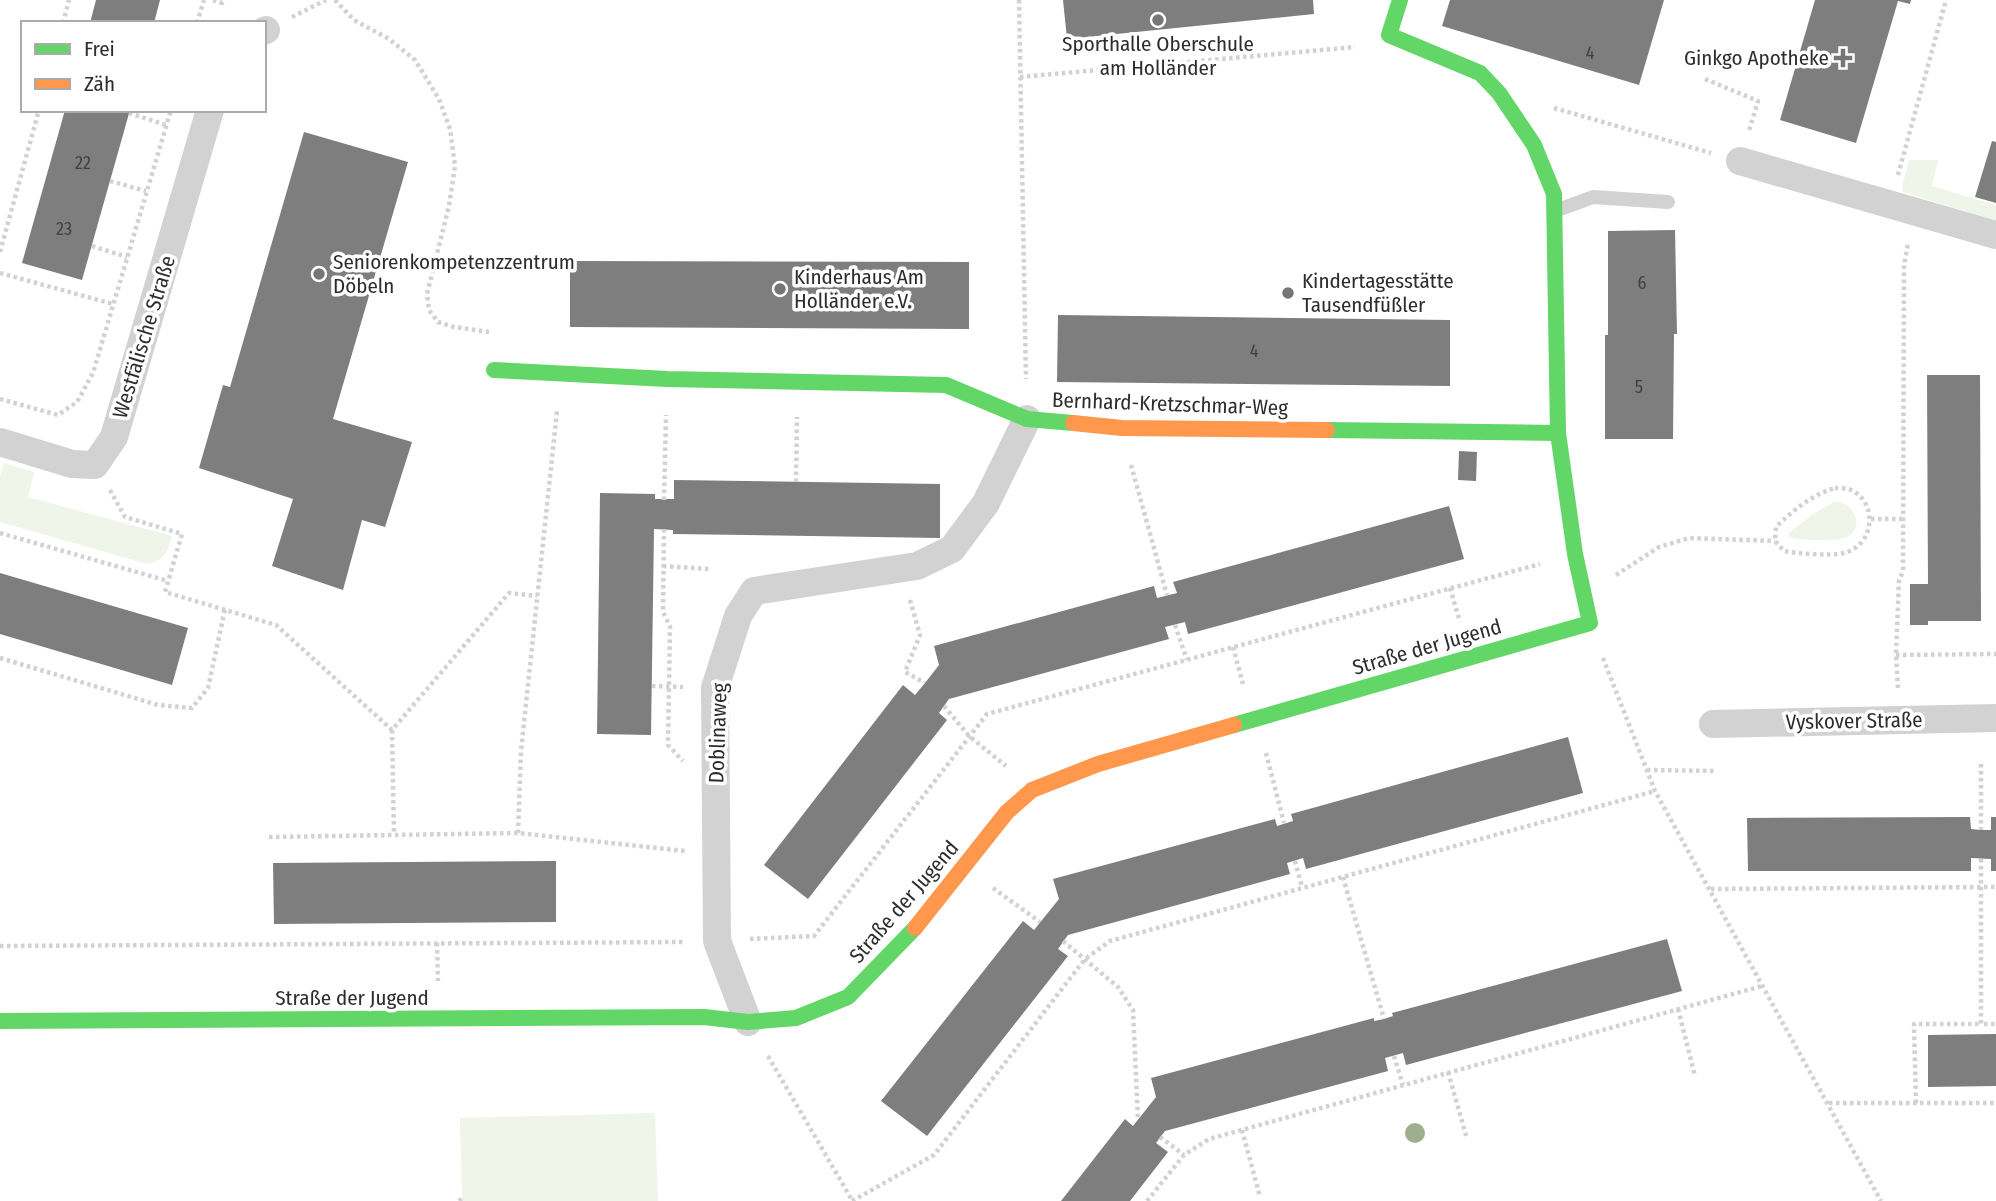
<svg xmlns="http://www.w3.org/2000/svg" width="1996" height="1201" font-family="'Fira Sans Condensed',sans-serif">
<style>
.green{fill:#f0f5ea}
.building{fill:#7e7e7e}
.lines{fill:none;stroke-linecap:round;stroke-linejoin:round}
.path{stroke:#d2d2d2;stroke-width:4.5;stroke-dasharray:3.5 3.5;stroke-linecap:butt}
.lane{stroke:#d2d2d2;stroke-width:14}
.street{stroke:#d2d2d2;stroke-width:28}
.fast{stroke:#63d668;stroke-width:16}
.slow{stroke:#ff974d;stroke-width:16}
.tree{fill:#9eaf90}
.poi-dot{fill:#767676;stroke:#fff;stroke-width:2.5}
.labels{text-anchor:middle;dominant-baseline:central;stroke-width:7;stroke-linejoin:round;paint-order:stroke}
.number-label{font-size:18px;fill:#414141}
.poi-label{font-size:21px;fill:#2d2d2d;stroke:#fff;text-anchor:start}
.street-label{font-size:21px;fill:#2d2d2d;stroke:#fff}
</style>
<rect width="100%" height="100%" fill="#fff"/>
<g class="green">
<polygon points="1909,160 1938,160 1932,186 1996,205 1996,221 1903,192 1902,186"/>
<path d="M4,463L34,472L28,497L172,536C168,552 164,561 147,564L0,522V476Z"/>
<path d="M1836,501C1859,505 1865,534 1841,539C1826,542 1809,539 1794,539L1789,536V533L1813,514Z"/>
<polygon points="655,1113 658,1201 462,1201 460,1118"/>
</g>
<g class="building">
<polygon points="96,0 160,0 154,23 90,23"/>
<polygon points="1063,0 1313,0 1314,14 1067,39"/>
<polygon points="1450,0 1664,0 1639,85 1442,26"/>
<polygon points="1815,0 1911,0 1910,4 1898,1 1856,143 1780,120"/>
<polygon points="65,110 130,110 82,280 22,263"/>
<polygon points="304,132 408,162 333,419 412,442 385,527 362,520 343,590 272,566 293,499 199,468 223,385 230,387"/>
<polygon points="1992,141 1996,142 1996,203 1975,197"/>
<polygon points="1675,230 1677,334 1674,334 1673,439 1605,439 1605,335 1608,335 1608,231"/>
<polygon points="570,261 969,262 969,329 570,327"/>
<polygon points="1058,315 1450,320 1450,386 1057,382"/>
<polygon points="1927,375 1980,375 1981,621 1928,621 1928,625 1910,625 1910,584 1928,584"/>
<polygon points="1459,451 1477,452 1476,481 1458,480"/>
<polygon points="674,480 940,484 940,538 673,534 673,530 654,529 651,735 597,734 600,493 655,494 655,499 674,499"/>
<polygon points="1449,506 1464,559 1188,634 1185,622 1165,627 1169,639 949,699 939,713 947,720 808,899 764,865 903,685 915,695 925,683 939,665 934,646 1154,586 1157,598 1177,593 1173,582"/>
<polygon points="0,573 188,628 172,685 0,634"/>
<polygon points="1568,737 1583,793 1306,869 1303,858 1287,863 1290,874 1068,935 1058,949 1068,956 927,1136 881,1101 1023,921 1034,930 1059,899 1053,879 1275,819 1277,826 1293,821 1291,814"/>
<polygon points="1970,817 1971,829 1981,830 1991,830 1991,817 1996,817 1996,871 1991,871 1991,859 1971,858 1971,871 1748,871 1747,818"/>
<polygon points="556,861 556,922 274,924 273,863"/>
<polygon points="1667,939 1682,991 1406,1065 1403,1053 1385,1058 1388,1071 1165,1131 1156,1143 1168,1152 1130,1201 1061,1201 1125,1119 1133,1126 1156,1097 1151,1078 1374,1018 1374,1021 1384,1019 1393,1016 1392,1013"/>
<polygon points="1996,1034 1996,1086 1928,1087 1928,1035"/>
</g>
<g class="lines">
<g class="path">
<polyline points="213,0 222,3 223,0"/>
<polyline points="335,0 354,20 389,39 415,60 439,99 450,129 455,166 449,206 427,294 429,310 438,322 454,327 489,332"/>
<polyline points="1019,0 1026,379"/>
<polyline points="292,17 326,0"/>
<polyline points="63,23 69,0"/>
<polyline points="197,23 204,0"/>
<polyline points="1020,77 1355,47"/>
<polyline points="1705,79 1758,101 1749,131"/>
<polyline points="1554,108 1711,153"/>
<polyline points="129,113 166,125"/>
<polyline points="1898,175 1946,0"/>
<polyline points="110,181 146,191"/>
<polyline points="92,246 127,257"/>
<polyline points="0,252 39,110"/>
<polyline points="0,273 113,304"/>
<polyline points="0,399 58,415 77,402 93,373 171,110"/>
<polyline points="1131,465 1167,595"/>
<polyline points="796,482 797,417"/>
<path d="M1835,488C1840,488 1847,488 1851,490C1879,503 1874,546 1844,553C1829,556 1799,554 1784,551L1775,541L1776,527C1792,511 1813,494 1835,488Z"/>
<polyline points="110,490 125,517 182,534 165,592 276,625 392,730 509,593 537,596"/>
<polyline points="664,500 666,415"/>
<polyline points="1871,519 1903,519"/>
<polyline points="664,529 663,612 670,626 668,745 683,761"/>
<polyline points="0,533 168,581"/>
<polyline points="663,566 709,569"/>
<polyline points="1616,575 1659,547 1689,538 1775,541"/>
<polyline points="1450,588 1460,622"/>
<polyline points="910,600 920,635 905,672 925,683"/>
<polyline points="1175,625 1187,660"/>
<polyline points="1233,647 1243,684"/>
<polyline points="1896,655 1996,654"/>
<polyline points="0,658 158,705 192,708 208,688 225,609"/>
<polyline points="1603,658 1655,791 1881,1201"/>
<polyline points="652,686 683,687"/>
<polyline points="1898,688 1896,655 1899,580 1903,572 1904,265 1908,244"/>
<polyline points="944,706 969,736 1006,766"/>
<polyline points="392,730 394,835"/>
<polyline points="1266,753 1284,823"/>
<polyline points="1981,764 1981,830"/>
<polyline points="1647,770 1715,771"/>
<polyline points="518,833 521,751 557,411"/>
<polyline points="269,837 518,833 685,851"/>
<polyline points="1981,859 1981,1024 1996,1024"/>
<polyline points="1295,861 1302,887"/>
<polyline points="1343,877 1384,1019"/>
<polyline points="993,888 1040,922"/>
<polyline points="1711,889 1996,887"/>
<polyline points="750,939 814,936 987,714 1540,564"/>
<polyline points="1063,941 1118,987 1133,1010 1138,1120"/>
<polyline points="437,943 438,981"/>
<polyline points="0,946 685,942"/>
<polyline points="1678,1009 1695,1076"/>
<polyline points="768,1056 852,1200"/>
<polyline points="1394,1056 1403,1085"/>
<polyline points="1448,1072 1467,1139"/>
<polyline points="1829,1103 1996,1103"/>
<polyline points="1916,1103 1914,1024 1981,1024"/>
<polyline points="1242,1130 1260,1197"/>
<polyline points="1160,1137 1184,1155"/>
<polyline points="459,1201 462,1198"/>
<polyline points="852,1201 934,1155 1085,959 1110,941 1655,791"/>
<polyline points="1147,1201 1184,1155 1209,1139 1762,986"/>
</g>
<polyline class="lane" points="1555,211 1593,197 1668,202"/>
<g class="street">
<polyline points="264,31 266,30"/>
<polyline points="1740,161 1996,235"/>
<polyline points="0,442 72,464 95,465 114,437 210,110"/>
<polyline points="1713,724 1996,718"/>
<polyline points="748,1022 717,941 715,688 738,616 754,591 917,566 952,549 986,503 1027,419"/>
</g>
<g class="fast">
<polyline points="494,370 667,379 946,385 1027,419 1073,423"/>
<polyline points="1327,430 1558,433 1554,194 1534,145 1499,93 1480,73 1389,35 1400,0"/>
<polyline points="1234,725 1590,623 1575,554 1558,433"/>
<polyline points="0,1021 704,1017 748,1022 796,1018 848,997 915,928"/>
</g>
<g class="slow">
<polyline points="1073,423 1122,428 1327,430"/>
<polyline points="915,928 1007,812 1032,790 1098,764 1234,725"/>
</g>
</g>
<circle class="tree" cx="1415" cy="1133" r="10"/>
<g class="poi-dot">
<circle cx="1158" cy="20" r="7"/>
<path d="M1839.5 47.5h7v7h7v7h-7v7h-7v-7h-7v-7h7z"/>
<circle cx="319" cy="274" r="7"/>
<circle cx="780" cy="289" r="7"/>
<circle cx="1288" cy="293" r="7"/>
</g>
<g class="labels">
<g class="number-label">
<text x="1590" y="53">4</text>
<text x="83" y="163">22</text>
<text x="64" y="229">23</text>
<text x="1642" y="283">6</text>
<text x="1254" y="351">4</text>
<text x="1639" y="387">5</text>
</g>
<g class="poi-label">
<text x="1158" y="44" text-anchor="middle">Sporthalle Oberschule<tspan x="1158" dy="24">am Holländer</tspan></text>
<text x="1829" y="58" text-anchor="end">Ginkgo Apotheke</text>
<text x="333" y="262">Seniorenkompetenzzentrum<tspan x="333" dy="24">Döbeln</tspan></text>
<text x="794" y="277">Kinderhaus Am<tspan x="794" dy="24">Holländer e.V.</tspan></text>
<text x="1302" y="281">Kindertagesstätte<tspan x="1302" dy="24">Tausendfüßler</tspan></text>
</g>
<g class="street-label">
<text transform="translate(144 337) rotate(-73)">Westfälische Straße</text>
<text transform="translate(1170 404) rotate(2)">Bernhard-Kretzschmar-Weg</text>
<text transform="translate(1427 647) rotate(-16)">Straße der Jugend</text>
<text transform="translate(1854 721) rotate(-1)">Vyskover Straße</text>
<text transform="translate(718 733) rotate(-88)">Doblinaweg</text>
<text transform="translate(904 902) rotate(-49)">Straße der Jugend</text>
<text x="352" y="998">Straße der Jugend</text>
</g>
</g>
<rect x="21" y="21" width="245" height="91" fill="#ffffff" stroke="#ababab" stroke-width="2"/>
<rect x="35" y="44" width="35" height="10" fill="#63d668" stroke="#ababab" stroke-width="2"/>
<text x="84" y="56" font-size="21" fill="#2d2d2d">Frei</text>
<rect x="35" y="79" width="35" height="10" fill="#ff974d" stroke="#ababab" stroke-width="2"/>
<text x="84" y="91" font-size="21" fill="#2d2d2d">Zäh</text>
</svg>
